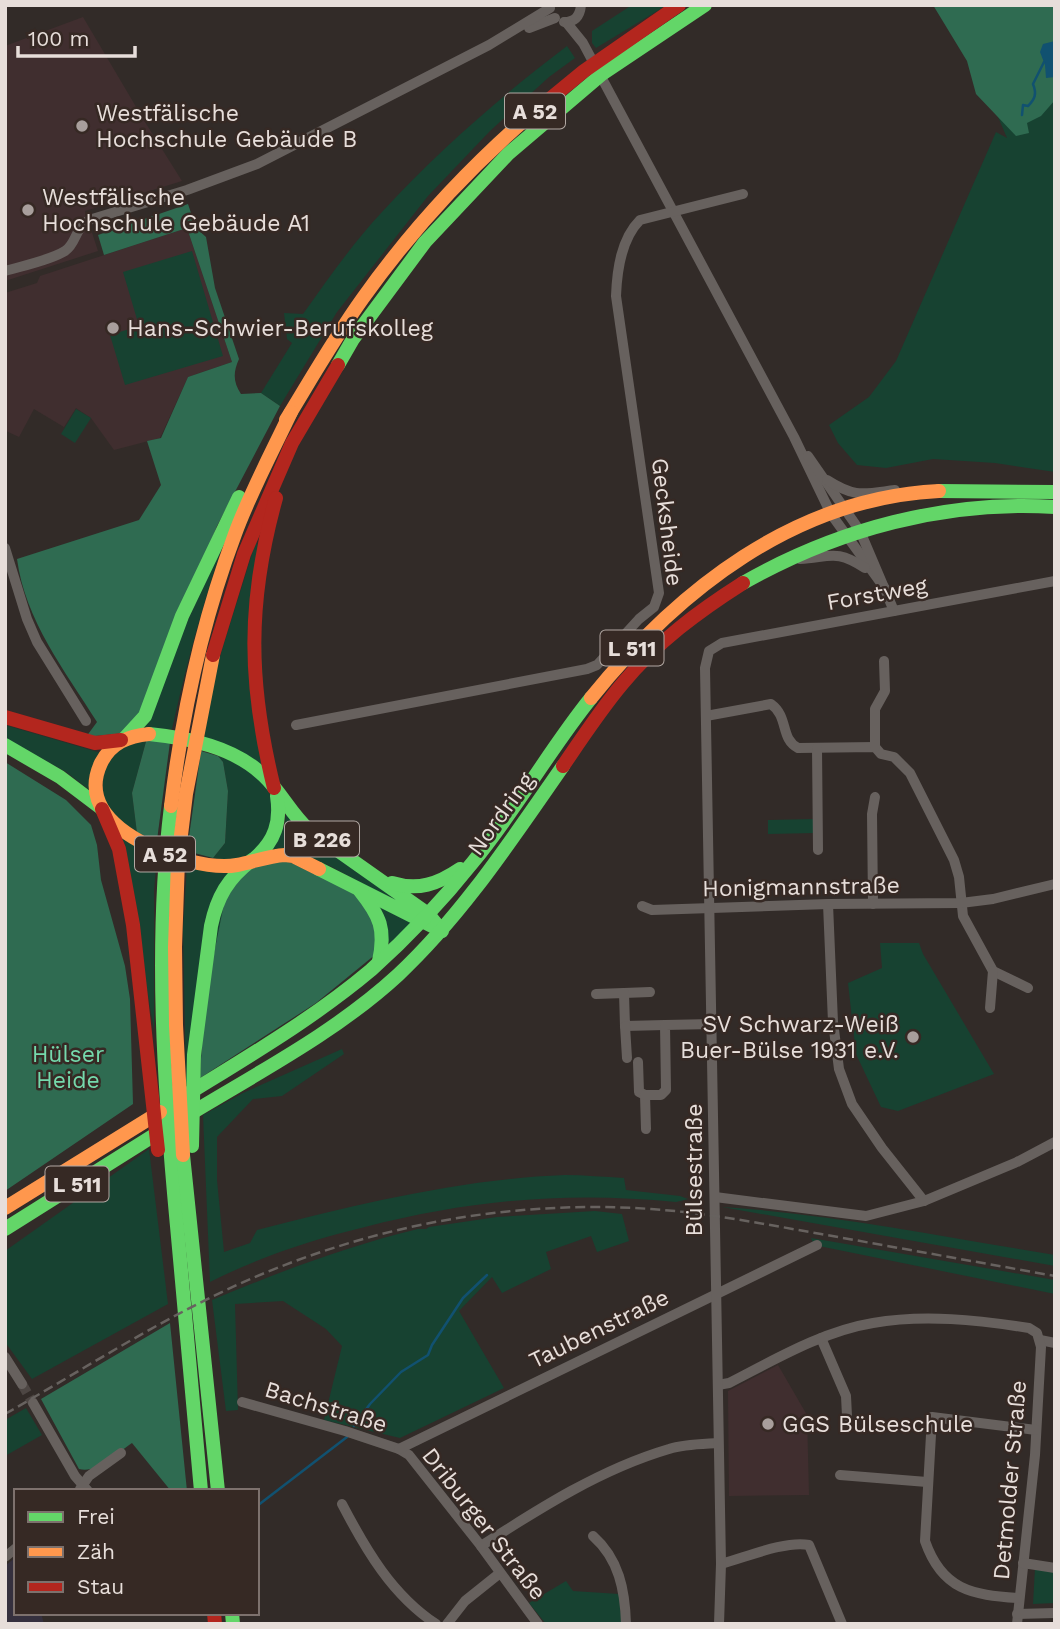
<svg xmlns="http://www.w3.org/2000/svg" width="1060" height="1629" font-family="'Work Sans',sans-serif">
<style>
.industrial{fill:#35303e}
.education{fill:#402e2f}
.green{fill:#174231}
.forest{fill:#2f6b51}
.water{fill:#115170}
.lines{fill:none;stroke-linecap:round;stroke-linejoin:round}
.stream{stroke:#115170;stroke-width:2.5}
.street-tunnel{stroke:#4d4643;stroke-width:10;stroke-dasharray:10 5;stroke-linecap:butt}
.street{stroke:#67615e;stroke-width:10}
.fast{stroke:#63d668;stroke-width:14}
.slow{stroke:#ff974d;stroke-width:14}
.jam{stroke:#b3261e;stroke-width:14}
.rail{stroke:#67625f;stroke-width:2.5;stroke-dasharray:10 5;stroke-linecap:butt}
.poi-dot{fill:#a89f9c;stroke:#362924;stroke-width:2.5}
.labels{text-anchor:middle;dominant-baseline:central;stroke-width:5;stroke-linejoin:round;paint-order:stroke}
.shield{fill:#362924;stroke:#b2a8a3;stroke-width:2}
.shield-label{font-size:21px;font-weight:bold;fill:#e7deda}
.poi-label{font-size:23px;fill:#e7deda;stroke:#362924;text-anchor:start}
.street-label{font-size:23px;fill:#e7deda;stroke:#362924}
.park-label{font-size:23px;fill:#75d9ac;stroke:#362924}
</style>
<rect width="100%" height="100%" fill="#322b28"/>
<polygon class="industrial" points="16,1557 16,1613 41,1613 44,1624 5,1624 5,1566"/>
<g class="education">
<polygon points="83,17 145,122 182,181 85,211 98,251 5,281 5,46"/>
<polygon points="187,228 232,362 188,377 160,438 114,450 91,418 76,408 64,427 34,409 19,437 6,431 5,293 37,283 40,276"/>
<polygon points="778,1365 807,1415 809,1495 729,1496 728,1391"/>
</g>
<g class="green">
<polygon points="632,5 667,5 596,48 592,43 592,31"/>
<polygon points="1055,5 1055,472 995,463 933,459 886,468 857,465 838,443 829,425 869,397 896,361 996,132 1007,138 993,105"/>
<path d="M567,46L575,58L549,77L490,131L428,196L337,312L280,406L261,393L292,343L287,339L284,313L303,314C328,279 353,243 382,212C438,151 501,96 567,46Z"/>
<polygon points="192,251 223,356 125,385 110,335 139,326 123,272"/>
<polygon points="76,409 91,418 75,443 61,434"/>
<path d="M227,534C204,598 187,662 172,729H142L173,653Z"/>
<polygon points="256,541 258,546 266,771 202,736 215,672"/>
<polygon points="5,725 101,753 92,792 66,772 5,738"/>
<path d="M147,738L132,793L137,833C130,828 120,823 114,816C95,795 100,758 125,744C131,741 140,740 147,738Z"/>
<path d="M218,756C235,762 258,772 267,788C281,812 272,846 246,856C235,861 225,860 213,858L225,843L228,791L223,762Z"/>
<polygon points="286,813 417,913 326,864 303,856 271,850 285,825"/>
<polygon points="815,819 815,833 768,834 768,820"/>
<polygon points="120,835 157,855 154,891 154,1030"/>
<polygon points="187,865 232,869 186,1087 183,930"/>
<polygon points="375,900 413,921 389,944"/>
<polygon points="880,943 919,943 923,954 994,1074 898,1111 881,1107 856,1054 848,983 882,968"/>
<path d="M342,1049L344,1054L282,1096L253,1099L217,1137V1180L224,1252L250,1243L257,1230C358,1204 461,1179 565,1175C584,1175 605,1177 624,1178L626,1190L680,1196L688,1199L676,1202C568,1191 470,1200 365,1227C308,1241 262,1256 210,1282L203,1115L243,1093Z"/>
<polygon points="149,1149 168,1304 32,1379 5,1342 5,1251"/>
<path d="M722,1207C834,1214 944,1237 1055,1255V1266Z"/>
<path d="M595,1211L622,1214L629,1241L597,1252L591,1236L546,1252L551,1269L502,1293L492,1277L459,1311L504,1388L400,1438L324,1420L342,1346L326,1329L283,1301L235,1304L238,1410L226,1411L212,1300C282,1271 344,1247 418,1229H426L429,1227L497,1217Z"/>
<polygon points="811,1238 1055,1280 1055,1294 814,1245"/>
<polygon points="26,1408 42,1435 5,1456 5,1420"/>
<polygon points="1035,1568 1055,1572 1055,1603 1033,1604"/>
<polygon points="566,1581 573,1591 619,1594 622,1624 546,1624 529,1603"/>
</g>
<g class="forest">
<polygon points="933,5 1055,5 1055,100 1041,116 1027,123 1029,133 1016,136 976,94 967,61"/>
<path d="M188,204L196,228L206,237L215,288L239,359C233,372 233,382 241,394L261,393L280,406L217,526L143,709L125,733L86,737L97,722C65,671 25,620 17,559L139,520L161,485L147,441L161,438L188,377L232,362L187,228L104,255L98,235Z"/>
<polygon points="147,738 170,742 157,840 137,833 132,793"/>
<polygon points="201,751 218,756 223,762 228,791 225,843 213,858 187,851"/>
<polygon points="5,762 66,800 91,825 97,845 101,880 125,966 130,999 133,1104 5,1191"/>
<polygon points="278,859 301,866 351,891 380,921 376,954 316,1003 200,1078 204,1003 226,894 255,863"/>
<path d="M170,1323L187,1491H171L132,1443C117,1453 97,1474 79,1469L41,1399Z"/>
</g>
<polygon class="water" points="1055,41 1055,77 1046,78 1045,65 1040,52 1043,44"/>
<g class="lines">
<g class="stream">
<path d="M1022,115L1023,105L1028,106C1035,99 1037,94 1033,84L1044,62"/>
<polyline points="354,1426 370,1404 401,1372 428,1355 432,1345 463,1298 487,1275"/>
<polyline points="257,1506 347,1437"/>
</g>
<polyline class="street-tunnel" points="22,1384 33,1403"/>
<g class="street">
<path d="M564,22C575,22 580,16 581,5"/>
<polyline points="566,22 583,43 794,437 831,514 886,590"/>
<polyline points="529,28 555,18"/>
<path d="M5,271C22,266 51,260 65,251C77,243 74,229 89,220L187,190L257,164L489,45L550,8"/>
<polyline points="808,456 860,531 894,611"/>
<path d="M827,480C855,498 863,494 895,490"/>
<polyline points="5,548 27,619 37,642 86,721"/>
<path d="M800,559C831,557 836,549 865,568"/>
<path d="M706,716L771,704C789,717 780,739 798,748L875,747L881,754L894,757L910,773L954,860L959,877L963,916L993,971L1028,988"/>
<path d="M296,725L587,669L597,665L639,619L654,607L659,593L616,296C617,270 621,239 640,220L743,194"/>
<polyline points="875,747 875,709 885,691 884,661"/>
<polyline points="817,748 818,850"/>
<polyline points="828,904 833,1022 839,1069 852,1104 882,1148 924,1201"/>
<polyline points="873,904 872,814 875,797"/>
<polyline points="642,906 652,910 828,904 961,903 993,899 1055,884"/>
<polyline points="624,993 650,992"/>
<polyline points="596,994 624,993 625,1026 665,1025"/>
<polyline points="990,1008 993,971"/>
<polyline points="625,1026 627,1058"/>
<polyline points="638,1062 639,1092 645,1095 646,1129"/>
<polyline points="645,1095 661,1095 666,1090 665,1025 712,1024"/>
<polyline points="715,1197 866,1216 924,1201 1017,1162 1055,1142"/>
<polyline points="821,1338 846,1396 847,1416"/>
<polyline points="1040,1340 1055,1343"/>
<polyline points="5,1357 22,1384"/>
<path d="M718,1385L729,1383C774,1360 823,1331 873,1323C924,1314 978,1320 1029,1328L1037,1333L1041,1347L1035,1455L1017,1624"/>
<polyline points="242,1402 345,1431 399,1449 409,1455 481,1546 538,1624"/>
<polyline points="33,1403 75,1476 88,1491"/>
<polyline points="399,1449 817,1245"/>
<polyline points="840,1475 927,1482"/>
<polyline points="80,1489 89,1476 121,1453"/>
<path d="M342,1504C366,1550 392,1595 436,1624"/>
<path d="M593,1536C619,1559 625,1590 626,1624"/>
<path d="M481,1546C540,1508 601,1469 669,1449C684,1444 702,1444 718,1443"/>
<polyline points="5,1557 16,1548"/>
<polyline points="1023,1563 1055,1568"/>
<path d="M721,1564C744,1558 786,1540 809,1545L842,1624"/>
<path d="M1018,1598C972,1595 942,1590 925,1541L932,1417L1036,1430"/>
<polyline points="1017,1614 1055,1613"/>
<polyline points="447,1624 465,1601 500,1573"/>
<polyline points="719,1624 721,1564 705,668 709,651 722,643 1055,581"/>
</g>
<g class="fast">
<polyline points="338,365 353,339 425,242 508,154 602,74 705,5"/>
<polyline points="939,491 1055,492"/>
<path d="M743,583C838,529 946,500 1055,507"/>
<path d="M149,734C189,738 234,747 264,776C281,792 291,814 309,830L428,914L442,931L319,869"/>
<polyline points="123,740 145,716 182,616 239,497"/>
<polyline points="5,745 60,777 101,808"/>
<path d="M171,806C154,945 164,1087 177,1226C185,1314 193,1403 201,1491"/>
<path d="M255,858C275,841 281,822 277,796"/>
<path d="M392,883C418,891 438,884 460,869"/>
<path d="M360,891C380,916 386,929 379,961"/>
<path d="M186,1095C249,1056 314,1018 371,970C408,937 442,901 473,862C516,810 549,750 591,698"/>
<path d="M185,1117C257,1073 335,1033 398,975C463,914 512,839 563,766"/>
<path d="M192,1146L194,1055L211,926C217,897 228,878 252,860"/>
<polyline points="183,1155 218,1491"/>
<polyline points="5,1229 164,1129"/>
<polyline points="232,1613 233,1624"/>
</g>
<g class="slow">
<path d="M286,420C311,379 335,337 363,298C410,232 466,171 528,117"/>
<path d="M591,698C678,590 795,498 939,491"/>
<path d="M149,734C128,736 111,743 101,763C75,818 148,849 189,861C205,865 221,868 237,865C253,862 268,856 285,855L293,856L319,869"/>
<path d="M171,806C182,714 202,622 235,534C250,493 272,452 291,412"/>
<polyline points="183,1155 176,1025 175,947 178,860 186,794 213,655"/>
<polyline points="5,1208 160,1112"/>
</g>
<g class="jam">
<polyline points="528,117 584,71 679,5"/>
<polyline points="213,655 244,554 292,443 338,365"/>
<polyline points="5,717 95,743 121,740"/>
<path d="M563,766C582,738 601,709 623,683C657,642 699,611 743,583"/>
<path d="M274,788C248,683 247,602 276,498"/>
<polyline points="102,809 119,849 133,925 158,1150"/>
<polyline points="214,1613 215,1624"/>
</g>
<path class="rail" d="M5,1414C91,1365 176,1309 267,1272C390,1222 519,1200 651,1209C708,1213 764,1224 821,1234C899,1248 977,1262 1055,1276"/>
</g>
<g class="poi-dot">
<circle cx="82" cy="126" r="7"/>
<circle cx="28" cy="210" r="7"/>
<circle cx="113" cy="328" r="7"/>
<circle cx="913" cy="1037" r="7"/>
<circle cx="768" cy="1424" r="7"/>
</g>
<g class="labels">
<g class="shield">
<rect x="505" y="93.5" width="60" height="35" rx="5"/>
<rect x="600.5" y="630.5" width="63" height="35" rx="5"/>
<rect x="285" y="821.5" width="74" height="35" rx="5"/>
<rect x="135" y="836.5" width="60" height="35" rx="5"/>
<rect x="45.5" y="1166.5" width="63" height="35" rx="5"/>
</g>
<g class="shield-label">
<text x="535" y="111">A 52</text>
<text x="632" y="648">L 511</text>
<text x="322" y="839">B 226</text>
<text x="165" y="854">A 52</text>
<text x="77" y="1184">L 511</text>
</g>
<g class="poi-label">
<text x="96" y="113">Westfälische<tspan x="96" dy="26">Hochschule Gebäude B</tspan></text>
<text x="42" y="197">Westfälische<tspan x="42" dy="26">Hochschule Gebäude A1</tspan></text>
<text x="127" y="328">Hans-Schwier-Berufskolleg</text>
<text x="899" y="1024" text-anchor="end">SV Schwarz-Weiß<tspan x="899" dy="26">Buer-Bülse 1931 e.V.</tspan></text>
<text x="782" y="1424">GGS Bülseschule</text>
</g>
<g class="street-label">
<text transform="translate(667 522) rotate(83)">Gecksheide</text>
<text transform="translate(877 594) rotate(-10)">Forstweg</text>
<text transform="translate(501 814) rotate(-54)">Nordring</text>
<text transform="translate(801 887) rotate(-1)">Honigmannstraße</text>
<text transform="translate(694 1170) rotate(-90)">Bülsestraße</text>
<text transform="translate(599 1329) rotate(-26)">Taubenstraße</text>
<text transform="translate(326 1407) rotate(17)">Bachstraße</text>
<text transform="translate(1010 1480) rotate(-85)">Detmolder Straße</text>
<text transform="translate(484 1524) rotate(52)">Driburger Straße</text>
</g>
<g class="park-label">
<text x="68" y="1054">Hülser<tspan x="68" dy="26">Heide</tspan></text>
</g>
</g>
<rect width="1060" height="1629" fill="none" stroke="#e7deda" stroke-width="14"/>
<rect x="14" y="1489" width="245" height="126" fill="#362924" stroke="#7d716d" stroke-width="2"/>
<rect x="28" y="1512" width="35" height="10" fill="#63d668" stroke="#7d716d" stroke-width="2"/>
<text x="77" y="1524" font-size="21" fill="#e7deda">Frei</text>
<rect x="28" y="1547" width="35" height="10" fill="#ff974d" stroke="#7d716d" stroke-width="2"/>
<text x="77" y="1559" font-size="21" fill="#e7deda">Zäh</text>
<rect x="28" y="1582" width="35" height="10" fill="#b3261e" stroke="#7d716d" stroke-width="2"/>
<text x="77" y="1594" font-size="21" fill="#e7deda">Stau</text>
<path d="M18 46v10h117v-10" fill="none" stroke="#e7deda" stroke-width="3.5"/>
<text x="28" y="46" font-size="21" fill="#e7deda" stroke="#362924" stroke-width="5" paint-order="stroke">100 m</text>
</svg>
